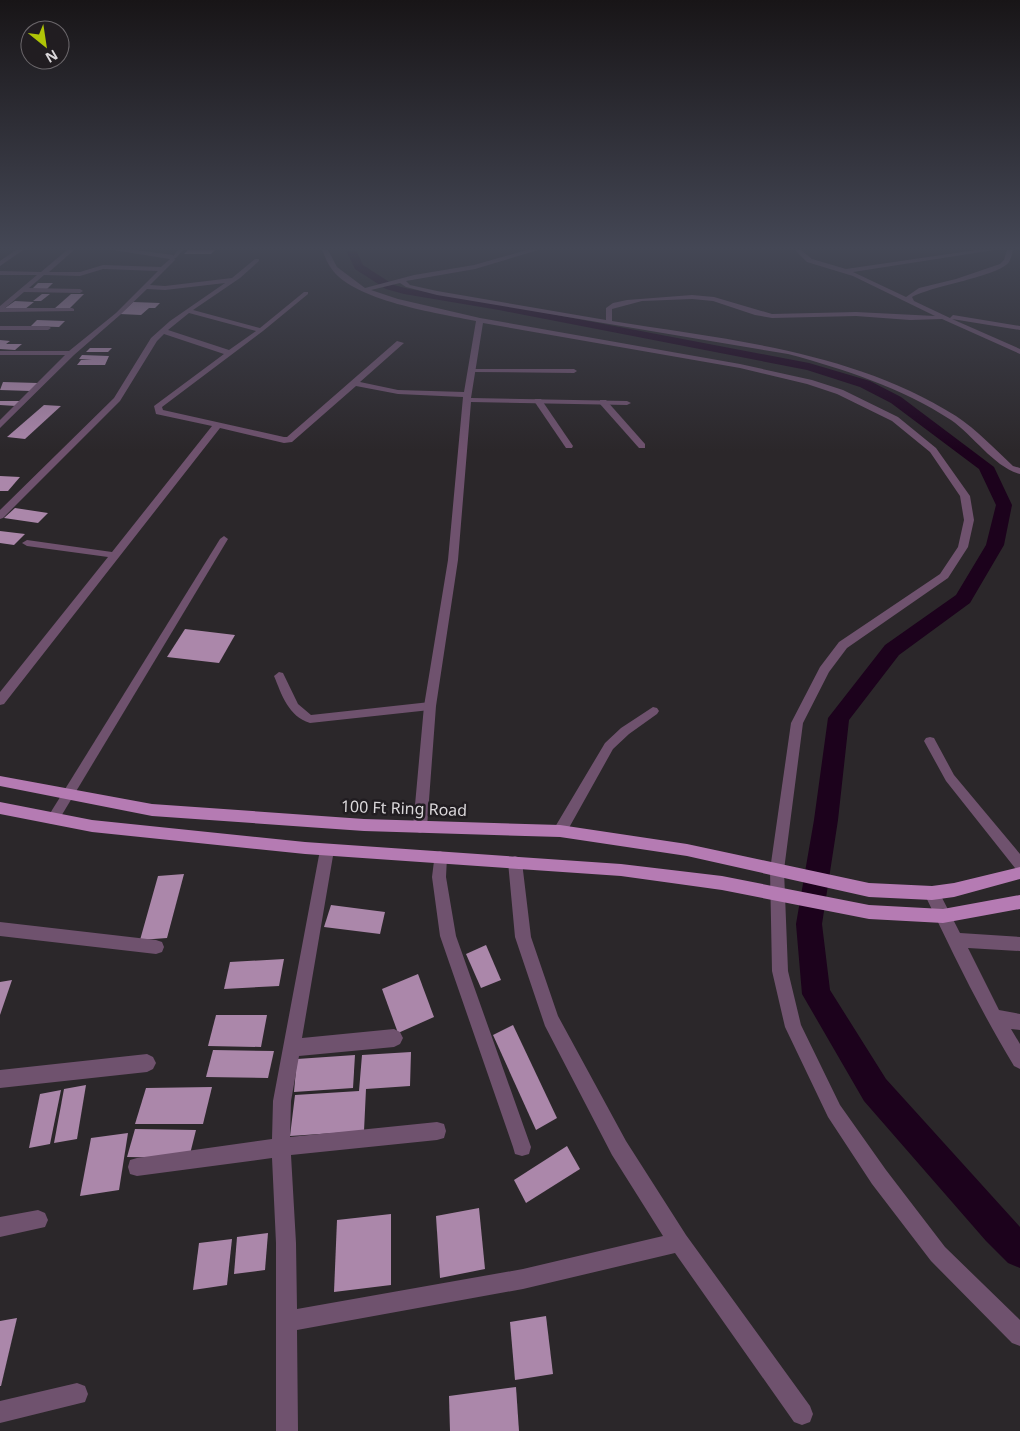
<svg xmlns="http://www.w3.org/2000/svg" width="1020" height="1431" font-family="'Noto Sans',sans-serif">
<style>
.lines{fill:none;stroke-linecap:round;stroke-linejoin:round}
.canal{fill:#1c021c;fill-rule:evenodd}
.building{fill:#ab87aa}
.service{fill:#6f526e;fill-rule:evenodd}
.minor{fill:#6f526e;fill-rule:evenodd}
.primary{fill:#b57bb3;fill-rule:evenodd}
.labels{text-anchor:middle;dominant-baseline:central;stroke-width:5;stroke-linejoin:round;paint-order:stroke}
.street-label{font-size:16px;fill:#dad7da;stroke:#211d21}
</style>
<rect width="100%" height="100%" fill="#2b272a"/>
<g class="lines">
<polygon class="canal" points="346,250 356,250 363,265 394,285 409,289 499,304 809,363 870,381 901,397 994,467 1012,505 1004,545 970,603 899,655 849,720 838,820 822,924 830,990 886,1079 1020,1227 1020,1268 1008,1263 986,1241 864,1101 802,994 796,924 814,820 828,718 885,645 956,595 986,545 996,505 979,469 891,403 860,387 807,370 499,310 404,294 386,289 355,269"/>
</g>
<g class="building">
<polygon points="188,250 215,250 211,254 184,254"/>
<polygon points="38,283 53,283 46,290 31,290"/>
<polygon points="42,294 50,294 41,301 33,301"/>
<polygon points="71,294 84,294 68,310 54,309"/>
<polygon points="15,301 34,302 25,309 5,308"/>
<polygon points="133,302 160,303 155,308 149,308 141,315 120,314"/>
<polygon points="37,320 65,321 59,327 31,326"/>
<polygon points="0,340 10,341 6,344 22,344 15,350 0,349"/>
<polygon points="90,348 112,348 108,352 86,352"/>
<polygon points="82,355 109,356 105,365 77,365 81,360 92,360 79,359"/>
<polygon points="3,382 38,383 31,391 0,390"/>
<polygon points="0,401 20,401 16,406 0,405"/>
<polygon points="44,405 61,406 25,439 7,437"/>
<polygon points="0,476 20,477 8,491 0,491"/>
<polygon points="15,508 48,513 38,523 4,518"/>
<polygon points="0,531 25,534 14,545 0,543"/>
<polygon points="185,629 235,635 219,663 167,657"/>
<polygon points="184,874 167,938 140,940 158,876"/>
<polygon points="331,905 385,912 380,934 324,927"/>
<polygon points="486,945 501,980 481,988 466,954"/>
<polygon points="284,959 279,986 224,989 230,962"/>
<polygon points="418,974 434,1017 398,1033 382,989"/>
<polygon points="12,980 0,1015 0,982"/>
<polygon points="216,1015 267,1015 261,1047 208,1046"/>
<polygon points="513,1025 557,1118 536,1130 493,1035"/>
<polygon points="213,1050 274,1051 268,1078 206,1077"/>
<polygon points="411,1052 410,1086 366,1089 364,1131 290,1136 295,1095 359,1091 362,1055"/>
<polygon points="355,1055 353,1088 294,1092 297,1059"/>
<polygon points="86,1085 77,1139 54,1143 64,1089"/>
<polygon points="212,1087 203,1124 135,1124 146,1088"/>
<polygon points="61,1090 50,1144 29,1148 40,1094"/>
<polygon points="135,1129 196,1130 189,1158 127,1157"/>
<polygon points="128,1133 119,1190 80,1196 91,1138"/>
<polygon points="567,1146 580,1169 526,1203 514,1180"/>
<polygon points="479,1208 485,1269 440,1278 436,1216"/>
<polygon points="391,1214 391,1285 334,1292 337,1220"/>
<polygon points="268,1233 265,1270 234,1274 237,1237"/>
<polygon points="232,1239 227,1285 193,1290 199,1243"/>
<polygon points="546,1316 553,1374 515,1380 510,1322"/>
<polygon points="17,1318 1,1386 0,1386 0,1321"/>
<polygon points="516,1387 519,1431 450,1431 449,1396"/>
</g>
<g class="lines">
<g class="service">
<polygon points="178,250 183,250 176,258 172,258"/>
<polygon points="470,369 574,369 577,371 574,373 472,372 470,371"/>
<polygon points="535,399 541,399 573,446 572,448 566,448 534,401"/>
<polygon points="600,400 606,400 645,444 645,448 639,448 600,404"/>
<polygon points="224,536 228,539 57,823 53,824 49,823 47,819 49,815 220,539"/>
<path d="M279,672L283,673L298,704L311,715L430,702L436,706L430,710L310,723C288,716 282,695 274,676Z"/>
<polygon points="653,707 657,708 659,711 657,714 629,734 613,749 565,835 560,836 555,835 554,831 555,827 605,743 621,728"/>
<polygon points="930,737 934,738 954,775 1020,854 1020,870 1015,868 946,781 924,741 926,738"/>
</g>
<g class="minor">
<polygon points="16,250 23,250 0,266 0,261"/>
<path d="M67,250H74L49,272H80L103,265L161,267L170,259L113,250H136L173,255L175,260L150,285L165,286L232,278L255,259H259V261L240,278L193,310L260,328L304,292H308V294L263,331L162,407L163,410L284,437H287L397,341L404,343L360,382L398,390L464,392L476,321C438,313 353,301 331,268C327,263 325,256 322,250H328L337,267L365,288L414,275L474,265L527,250H538L475,269L406,281L410,285L437,291L606,320V308L613,303L627,300L692,295L714,297L772,314L856,312L935,316L853,276L807,262L795,250H801L812,259L846,269L976,250H994L853,272L906,297L919,288L956,279L1000,264L1004,260L1007,250H1013C1012,254 1011,259 1009,262C1000,276 931,286 912,297L914,301L950,318L953,315L1020,326V330L952,319L1020,349V354L942,319L910,320L856,316L772,318L755,315L713,301L692,299L642,301L612,309V321C730,340 853,351 956,416C977,430 995,449 1013,466L1020,468V474C994,467 974,436 951,420C902,388 844,369 788,354L437,295L406,287L400,283L371,290L398,299L480,318L740,364L812,380L843,390L898,417L936,448L970,496L974,520L968,547L948,578L847,648L829,672L803,723L784,870L788,971L801,1025L840,1105L886,1170L945,1247L1020,1320V1346L1012,1343L931,1261L872,1184L828,1117L785,1027L772,971L770,870L791,723L820,667L839,642L940,574L958,547L964,520L960,496L930,452L892,421L837,394L807,384L740,368L483,323L471,398L627,401L631,403L627,405L471,402L458,560L436,706L427,827L425,831L420,833L415,831L413,827L424,706L448,560L463,397L398,394L356,386L292,442L284,443L220,428L4,704L0,705V692L108,557L27,546L22,543L27,540L112,552L212,426L156,414L154,406L224,354L164,334L157,341L120,401L3,518L0,519V510L114,398L151,338L170,321L225,283L165,290L147,289L120,315L74,355L0,428V420L65,355H0V351H69L116,313L158,271L103,269L80,276L44,275L29,288L80,289L83,291L80,293L24,292L5,308H72L74,309V311L0,312V306L37,275H0V271L41,272ZM189,313L256,331L229,350L168,330Z"/>
<polygon points="0,326 48,326 51,328 48,330 0,330"/>
<polygon points="327,844 332,846 334,850 302,1038 394,1029 400,1032 403,1038 400,1044 394,1047 299,1056 291,1101 290,1137 437,1122 444,1124 446,1131 444,1138 437,1140 291,1155 296,1243 297,1309 523,1269 663,1236 612,1155 545,1026 515,937 508,862 510,858 515,856 520,858 522,862 531,937 558,1016 626,1141 686,1235 810,1406 813,1414 810,1422 802,1425 794,1422 675,1253 523,1289 297,1330 298,1431 276,1431 276,1243 272,1158 137,1176 130,1174 128,1167 130,1160 137,1158 272,1139 273,1101 320,850 322,846"/>
<polygon points="440,851 445,853 447,857 446,877 456,936 531,1147 529,1154 522,1156 515,1154 513,1147 440,936 432,877 435,853"/>
<path d="M932,886L937,888L960,933L1020,937V951L968,948L999,1010L1020,1014V1030L1011,1029L1020,1044V1069L1014,1066C980,1010 952,952 924,893L927,888Z"/>
<polygon points="0,922 156,940 162,942 164,947 162,952 156,954 0,936"/>
<polygon points="147,1054 153,1057 156,1063 153,1069 147,1072 0,1088 0,1070"/>
<polygon points="38,1210 45,1213 48,1220 45,1227 0,1237 0,1217"/>
<polygon points="77,1383 85,1386 88,1394 85,1402 0,1423 0,1401"/>
</g>
<g class="primary">
<polygon points="0,776 152,804 364,819 560,825 687,844 869,883 932,886 954,883 1020,867 1020,879 954,897 932,900 869,897 687,856 560,837 364,831 152,816 0,786"/>
<polygon points="0,802 92,820 305,842 621,864 722,876 869,905 943,909 1020,895 1020,909 943,923 869,919 722,890 621,876 305,854 92,832 0,814"/>
</g>
</g>
<linearGradient id="sky" x2="0" y2="1"><stop stop-color="#181517"/><stop offset="0.55" stop-color="#444755"/><stop offset="1" stop-color="#444755" stop-opacity="0"/></linearGradient>
<rect width="1020" height="451" fill="url(#sky)"/>
<g class="labels">
<g class="street-label">
<text transform="translate(404 808) rotate(2)">100 Ft Ring Road</text>
</g>
</g>
<g transform="translate(45 45) rotate(150)"><circle r="24" fill="#211d21" stroke="#6b676b"/>
<path d="M0-4L9 19L0 12L-9 19Z" fill="#afc507"/>
<text y="-8" font-size="14" font-weight="bold" text-anchor="middle" fill="#dad7da">N</text>
</g>
</svg>
